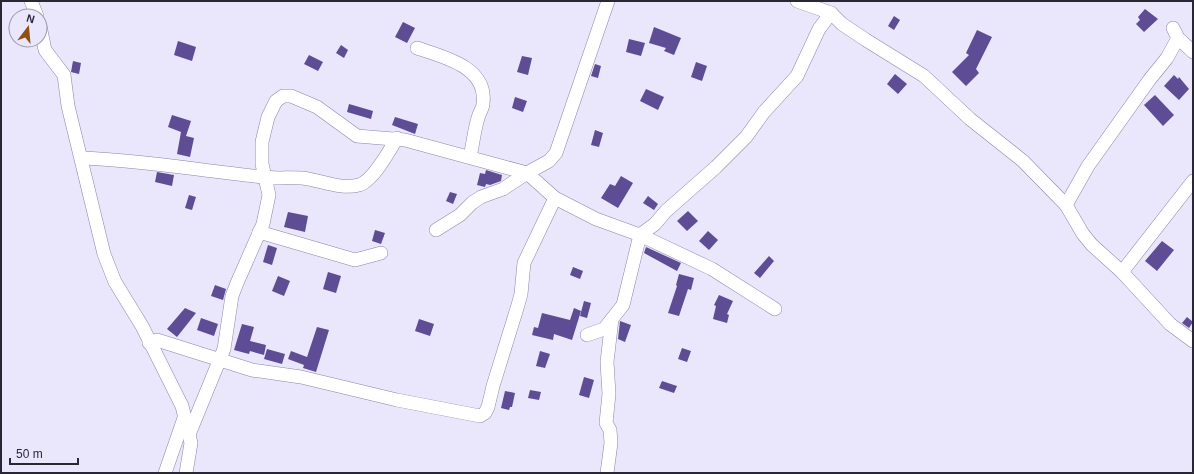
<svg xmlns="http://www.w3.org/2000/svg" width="1194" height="474" font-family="Arial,sans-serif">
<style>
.building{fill:#5e4c94}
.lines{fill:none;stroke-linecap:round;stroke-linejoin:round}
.minor-casing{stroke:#8b85a6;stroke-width:14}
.minor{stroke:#fff;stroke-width:13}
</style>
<rect width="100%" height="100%" fill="#eae6fc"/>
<g class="building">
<polygon points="1145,9 1158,19 1144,32 1136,24 1140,20 1138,17"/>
<polygon points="894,16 900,20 894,30 888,26"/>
<polygon points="403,22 415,28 407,43 395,37"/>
<polygon points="654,27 681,38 674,55 664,51 666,48 649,43"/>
<polygon points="977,30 992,37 976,69 979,73 966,86 952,72 969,55 966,53"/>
<polygon points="629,39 645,43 641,56 626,52"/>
<polygon points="178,41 196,47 192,61 174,55"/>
<polygon points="341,45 348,50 344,58 336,53"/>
<polygon points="309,55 323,62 318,71 304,64"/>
<polygon points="522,56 532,58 528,75 517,72"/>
<polygon points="73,61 81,63 79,74 71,72"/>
<polygon points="696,62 707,66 702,81 691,77"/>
<polygon points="595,64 601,66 598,78 591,76"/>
<polygon points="895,74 907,84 898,94 887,84"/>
<polygon points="1174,75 1178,79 1179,77 1189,89 1179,100 1164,86"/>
<polygon points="646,89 664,97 658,110 640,101"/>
<polygon points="1155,95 1174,115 1163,126 1144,105"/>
<polygon points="515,97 527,101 523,112 512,108"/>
<polygon points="349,104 373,111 371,119 347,112"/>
<polygon points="172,115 191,121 186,136 194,138 190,157 177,154 181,132 168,127"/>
<polygon points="395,117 418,124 415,134 392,125"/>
<polygon points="595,130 603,133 599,147 591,145"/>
<polygon points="486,170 502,175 501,181 490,185 486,184 485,187 477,185 480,173 485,174"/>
<polygon points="157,172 174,175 172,186 155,182"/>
<polygon points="621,176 633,183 618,208 601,198 610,184 615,186"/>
<polygon points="450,192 457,194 453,204 446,201"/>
<polygon points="189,195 196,197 192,210 185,208"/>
<polygon points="648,196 658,204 654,210 643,203"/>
<polygon points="688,211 698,221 687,231 677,221"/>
<polygon points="288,212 308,216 305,232 284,227"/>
<polygon points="375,230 385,233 381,244 372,241"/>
<polygon points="708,231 718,240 709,250 699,241"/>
<polygon points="1162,241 1174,250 1157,271 1145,261"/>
<polygon points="268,245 277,248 272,265 263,262"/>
<polygon points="646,247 681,263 677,271 644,253"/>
<polygon points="769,256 774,261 760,278 754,273"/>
<polygon points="573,267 583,271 580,279 570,275"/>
<polygon points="328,272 341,276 336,293 323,289"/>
<polygon points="679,274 694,278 691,290 688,289 679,316 668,313 677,286 676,285"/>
<polygon points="278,276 290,281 284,296 272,291"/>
<polygon points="215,285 226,289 223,300 211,296"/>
<polygon points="719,295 733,301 727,314 729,315 727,323 713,319 716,306 714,305"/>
<polygon points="584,301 591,303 587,318 580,316"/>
<polygon points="185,308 196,313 177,337 167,329"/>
<polygon points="574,308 581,311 572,340 554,334 553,340 532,335 534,327 538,328 542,313 570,320"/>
<polygon points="1187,317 1193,322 1189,328 1182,323"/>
<polygon points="201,318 218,324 214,336 197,330"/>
<polygon points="419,319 434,324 430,336 415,331"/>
<polygon points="620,321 631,325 625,342 618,339"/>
<polygon points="242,324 254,327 250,341 266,345 264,355 250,351 249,354 234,350"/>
<polygon points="317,327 329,330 316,372 303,368 304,365 288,359 291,351 307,357"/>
<polygon points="682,348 691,351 687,362 678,359"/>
<polygon points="267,349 285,354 282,364 264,359"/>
<polygon points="540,351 550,354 545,368 536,366"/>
<polygon points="584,377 594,380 589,398 579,395"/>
<polygon points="662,381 677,386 674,393 659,388"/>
<polygon points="530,390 541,392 539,400 528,398"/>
<polygon points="505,391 515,393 512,407 510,407 509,410 501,408"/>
</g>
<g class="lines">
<defs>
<g id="minor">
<polyline points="31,1 37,16"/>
<polyline points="797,1 831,13 842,24 866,40 924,76 970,119 1023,161 1066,205 1083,234 1092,245 1122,272 1170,324 1193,341"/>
<polyline points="40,26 45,50 64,75 68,106 104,254 115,282 142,326 182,406 191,443 186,473"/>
<polyline points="1173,28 1178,38 1193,52"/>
<path d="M417,48C444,57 488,67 483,104C483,108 479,113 478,118C474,131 473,144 470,157"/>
<path d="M82,158C143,160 202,171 263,177C276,179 289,177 302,178C321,180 340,190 359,185C373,181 390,150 397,138"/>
<polyline points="1066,205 1088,166 1150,79 1167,58 1178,38"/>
<polyline points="436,230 460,215 472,203 481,197 503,189 527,173 549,161 556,153 608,1"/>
<polyline points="259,232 355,260 381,253"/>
<polyline points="1122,272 1193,181"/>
<polyline points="587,335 604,329 623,305 640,235 712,269 775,309"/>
<polyline points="149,343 157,340 252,370 301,377 397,400 480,416 485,413 488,407 493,386 518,305 521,294 524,263 555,198"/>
<polyline points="190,432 224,349 232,296 237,283 263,224 269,195 262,164 262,142 268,117 276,101 283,96 291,96 317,107 357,136 405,140 527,173 555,198 596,219 640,235 655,224 666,211 716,167 746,137 764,112 797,76 819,29 831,13"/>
<polyline points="165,473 184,418"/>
<polyline points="607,473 611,443 610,430 606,423 609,394 607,362 612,319"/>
</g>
</defs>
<use href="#minor" class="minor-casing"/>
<use href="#minor" class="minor"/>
</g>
<rect width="1194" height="474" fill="none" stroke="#2a2735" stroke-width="4"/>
<g transform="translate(28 28) rotate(16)"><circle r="19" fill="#eae6fc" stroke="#9d9aac"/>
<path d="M0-3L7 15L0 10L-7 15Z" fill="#8d5013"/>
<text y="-6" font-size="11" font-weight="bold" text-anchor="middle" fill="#2a2735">N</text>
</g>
<path d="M10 458v6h68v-6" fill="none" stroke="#2a2735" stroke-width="2"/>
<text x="16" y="458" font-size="12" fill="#2a2735" stroke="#eae6fc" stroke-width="3" paint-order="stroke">50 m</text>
</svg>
